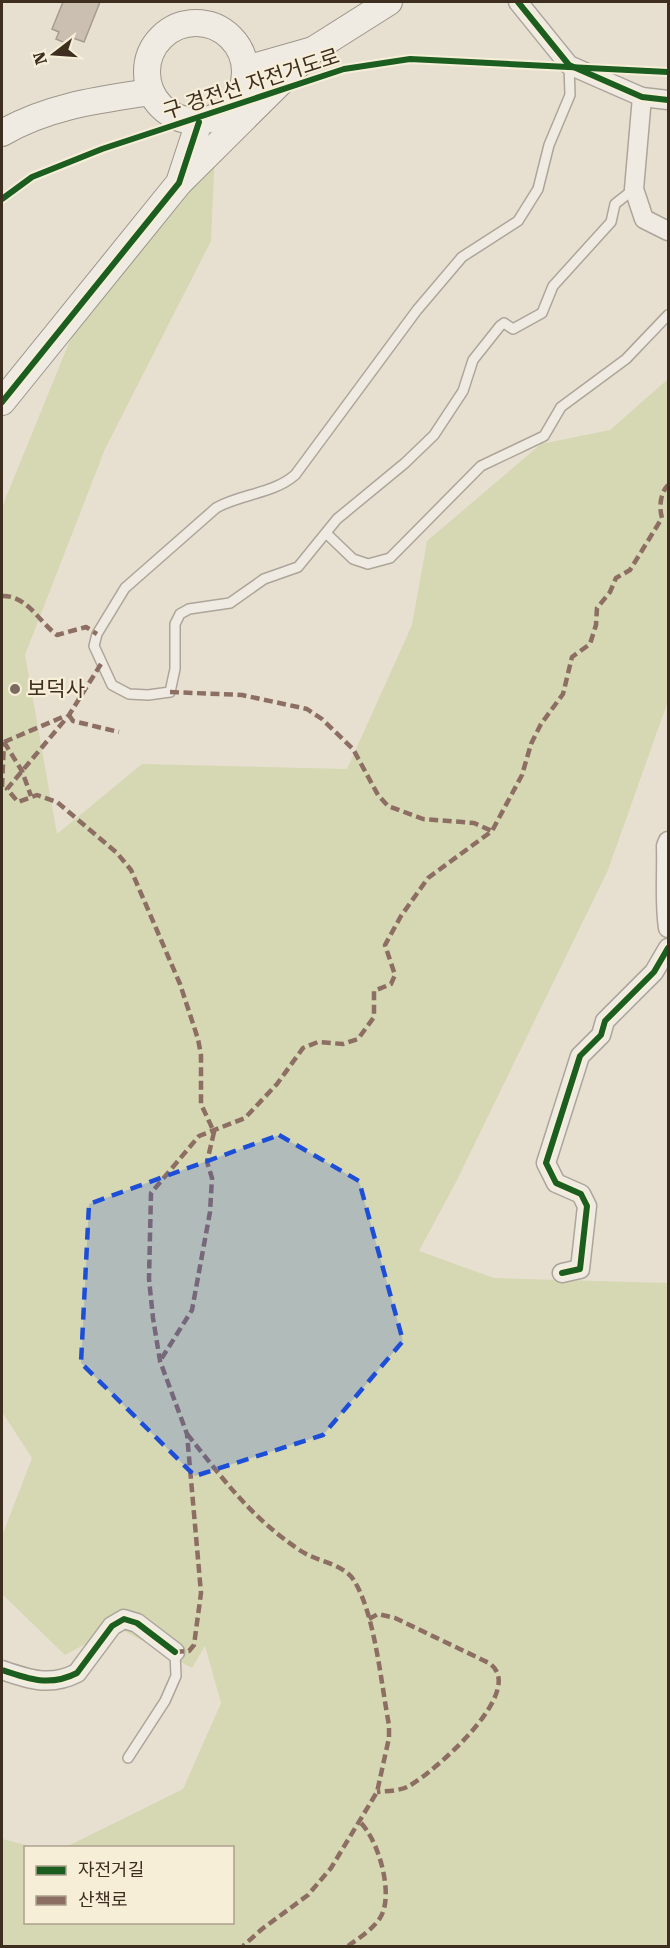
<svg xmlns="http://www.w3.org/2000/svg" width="670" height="1948" font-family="'Roboto Serif','Noto Sans KR',serif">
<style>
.green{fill:#d6d7b3}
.building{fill:#cbbfb2;stroke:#a89c90;stroke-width:1.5}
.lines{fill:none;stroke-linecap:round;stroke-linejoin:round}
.lane-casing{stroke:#ada599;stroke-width:12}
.street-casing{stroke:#ada599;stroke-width:21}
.secondary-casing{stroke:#9c958a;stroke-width:28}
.lane{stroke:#efebe3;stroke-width:9}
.street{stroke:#efebe3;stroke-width:18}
.secondary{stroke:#efebe3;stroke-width:26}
.quiet{stroke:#8d6e63;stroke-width:4.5;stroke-dasharray:9 4.5;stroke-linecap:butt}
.cycleway-casing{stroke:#f7eed8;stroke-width:10}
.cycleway{stroke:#1b5e20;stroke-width:6}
.marked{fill:#1d4ed8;fill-opacity:0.2;stroke:#1d4ed8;stroke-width:4.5;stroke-dasharray:12 8;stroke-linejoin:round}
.poi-dot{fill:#786c5e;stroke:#f7eed8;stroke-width:2}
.labels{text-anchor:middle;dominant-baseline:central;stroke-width:4.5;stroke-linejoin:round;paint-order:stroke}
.street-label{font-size:21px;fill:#3d2e20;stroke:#f7eed8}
.poi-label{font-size:21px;fill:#3d2e20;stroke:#f7eed8;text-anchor:start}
</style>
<rect width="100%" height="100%" fill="#e7e0d1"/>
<polygon class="green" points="215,152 211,241 105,449 25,655 57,834 142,764 347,769 412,625 427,541 541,444 610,430 668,379 668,701 608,870 456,1182 419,1251 494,1278 668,1283 668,1946 2,1946 2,1839 34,1847 26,1848 26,1922 232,1922 232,1848 66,1847 183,1789 221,1703 205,1646 192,1668 117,1627 65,1655 2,1594 2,1536 32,1458 2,1412 2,507 82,311"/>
<polygon class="building" points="63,2 100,2 84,42 73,38 70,45 56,39 59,32 52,29"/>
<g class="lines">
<defs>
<g id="lane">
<path d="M569,65L570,95L549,145L538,189L518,221L462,257L417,310L295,475C273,494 240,494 216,508L125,588L97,634L94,646L112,685L129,694L148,695L170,692L175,669V624L180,614L189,609L230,603L264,579L298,567L337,519L405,463L434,435L463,391L473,360L500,326L504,323L513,329L542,313L553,286L611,222L615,204L634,189"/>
<polyline points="327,534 353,559 368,564 390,558 481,466 544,436 561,407 626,359 668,315"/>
<polyline points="128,1758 165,1701 176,1676 175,1652"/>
</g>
<g id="street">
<polyline points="518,2 569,65 642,97 668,100"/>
<polyline points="642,97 634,189 644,219 668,231"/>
<path d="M668,841L666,846C667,874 664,901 668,928"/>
<polyline points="562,1273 580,1269 587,1206 581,1194 556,1183 546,1163 580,1056 601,1035 605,1021 654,972 668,948"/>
<path d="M2,1670C28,1679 50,1687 77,1673L112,1626L124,1619L137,1623L175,1652"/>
</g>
<g id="secondary">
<circle cx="196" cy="72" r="49"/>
<polyline points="246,69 313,50 389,2"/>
<path d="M2,133C49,106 98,100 151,92"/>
<polyline points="181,181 313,50"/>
<polyline points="2,402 179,183 199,122"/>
</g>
</defs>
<use href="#lane" class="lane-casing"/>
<use href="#street" class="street-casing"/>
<use href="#secondary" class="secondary-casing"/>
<use href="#lane" class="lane"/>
<use href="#street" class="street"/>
<use href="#secondary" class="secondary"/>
<g class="quiet">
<path d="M2,596C27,595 39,622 57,635L86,627L97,634"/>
<polyline points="101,664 69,715 7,789 18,802 37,795 57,802 117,853 131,870 180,984 198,1039 201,1055 201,1104 214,1132 207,1162 212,1178 210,1212 192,1310 160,1361"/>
<polyline points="170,692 242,695 307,709 322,719 353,749 378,795 388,806 423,819 474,823 492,831"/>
<polyline points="69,715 73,721 119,732"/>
<polyline points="4,742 65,716"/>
<polyline points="4,742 22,771 31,796"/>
<polyline points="2,787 4,742"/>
<path d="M187,1434C225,1481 250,1517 301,1551C316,1561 343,1564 353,1579C375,1612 381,1684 389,1725V1738L377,1792L331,1868L308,1895L262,1929L243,1946"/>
<path d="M369,1619L378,1614L395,1618L489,1663C529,1690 434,1772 409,1786C400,1791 387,1791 377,1792"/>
<path d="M175,1652L189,1651L194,1645L201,1593L187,1434L160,1361L153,1318L149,1279L151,1193L199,1136L245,1118L277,1084L303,1048L318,1042L343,1044L358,1039L374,1017V991L391,984L395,975L385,945L401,916L428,878L492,831L522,775L531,744L541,724L563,694L572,657L590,644L596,625L597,608L610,592L616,578L630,570L662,518C659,508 660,493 668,485"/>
<path d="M348,1946C359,1938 372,1930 380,1918C395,1895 378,1838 359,1821"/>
</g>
<defs>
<g id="cycleway">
<polyline points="518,2 569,65 642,97 668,100"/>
<polyline points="2,199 32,177 102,149 344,69 410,59 668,72"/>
<polyline points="2,402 179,183 199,122"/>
<polyline points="562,1273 580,1269 587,1206 581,1194 556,1183 546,1163 580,1056 601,1035 605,1021 654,972 668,948"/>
<path d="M2,1670C28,1679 50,1687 77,1673L112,1626L124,1619L137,1623L175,1652"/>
</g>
</defs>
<use href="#cycleway" class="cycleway-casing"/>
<use href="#cycleway" class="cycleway"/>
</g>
<path class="marked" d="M279,1135L359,1181L403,1341L323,1435L195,1476L81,1363L89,1204Z"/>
<circle class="poi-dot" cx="15" cy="689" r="6"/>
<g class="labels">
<g class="street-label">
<text transform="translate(251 84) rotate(-18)">구 경전선 자전거도로</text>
</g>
<g class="poi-label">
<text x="27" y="689">보덕사</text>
</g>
</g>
<rect width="670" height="1948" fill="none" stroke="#3d2e20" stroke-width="6"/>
<rect x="24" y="1846" width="210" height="78" fill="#f7eed8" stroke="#ada18e" stroke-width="1.5"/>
<rect x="36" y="1866" width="30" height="9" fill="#1b5e20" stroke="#ada18e" stroke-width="1.5"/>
<text x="78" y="1876" font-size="18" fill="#3d2e20">자전거길</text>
<rect x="36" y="1896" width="30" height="9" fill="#8d6e63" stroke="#ada18e" stroke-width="1.5"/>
<text x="78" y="1906" font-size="18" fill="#3d2e20">산책로</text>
<g transform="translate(54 54) rotate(253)" stroke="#f7eed8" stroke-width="4.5" paint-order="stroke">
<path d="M0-4.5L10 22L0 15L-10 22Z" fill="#3d2e20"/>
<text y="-9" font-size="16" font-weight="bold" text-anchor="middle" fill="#3d2e20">N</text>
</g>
</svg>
